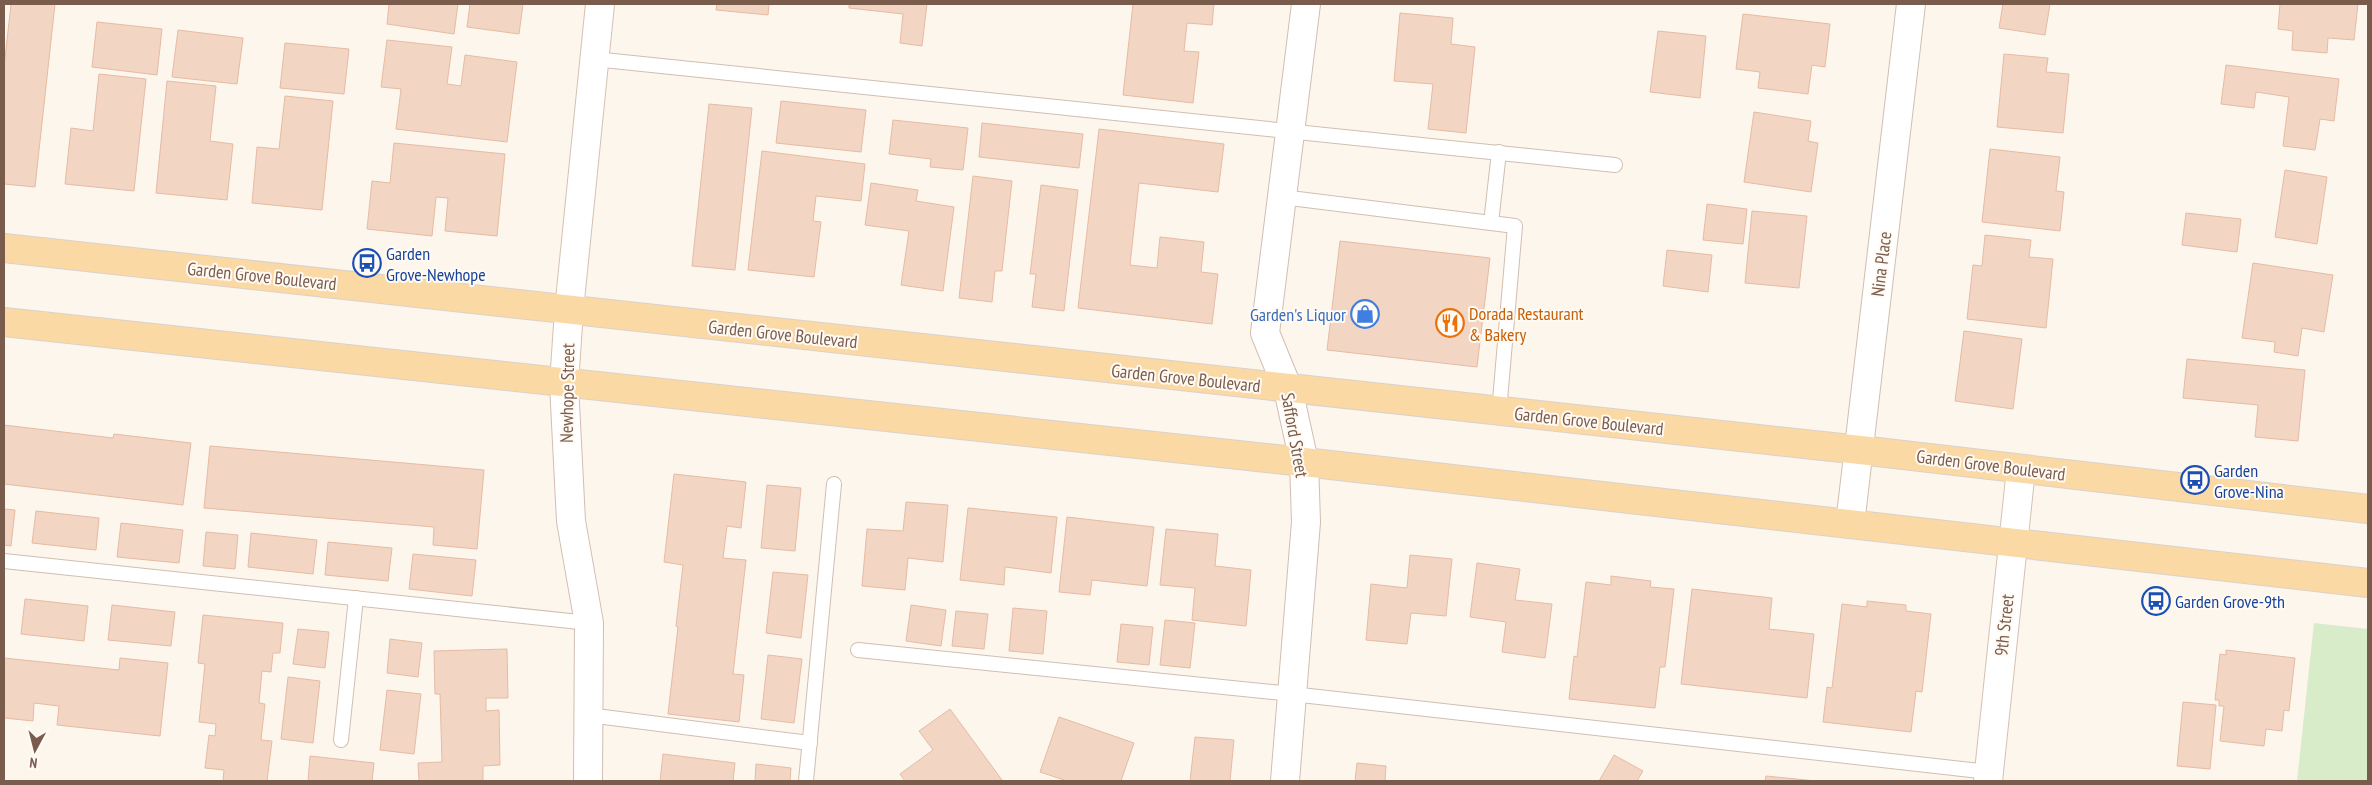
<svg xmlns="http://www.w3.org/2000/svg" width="2372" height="785" font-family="'PT Sans Narrow',sans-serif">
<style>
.green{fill:#d8ecc9}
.building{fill:#f3d5c3;stroke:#e6bba3}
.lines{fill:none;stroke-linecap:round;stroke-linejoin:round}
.lane-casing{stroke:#d1beb0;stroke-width:16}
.street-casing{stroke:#d1beb0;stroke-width:30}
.secondary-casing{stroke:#d6c0b0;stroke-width:30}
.primary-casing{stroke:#dad1cd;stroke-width:30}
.lane{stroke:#fff;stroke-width:14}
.street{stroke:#fff;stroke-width:28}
.secondary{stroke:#fff;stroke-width:28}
.primary{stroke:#fbd9a5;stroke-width:28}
.labels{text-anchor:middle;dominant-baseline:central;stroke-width:4;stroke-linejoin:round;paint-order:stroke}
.transit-label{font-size:18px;fill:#164399;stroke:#fffaf3;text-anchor:start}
.street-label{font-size:18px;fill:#7a5c4d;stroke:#fffaf3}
.food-label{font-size:18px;fill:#c56008;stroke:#fffaf3;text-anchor:start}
.shop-label{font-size:18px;fill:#366cbe;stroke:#fffaf3;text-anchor:end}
</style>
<rect width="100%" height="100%" fill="#fdf6ec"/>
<polygon class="green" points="2314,623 2368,629 2368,781 2297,781"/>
<g class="building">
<polygon points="11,4 55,4 35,187 4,184 4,67"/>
<polygon points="389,4 458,4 454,34 387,24"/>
<polygon points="470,4 523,4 519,34 467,27"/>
<polygon points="717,4 769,4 768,15 716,10"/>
<polygon points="849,4 927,4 922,46 900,43 903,14 849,8"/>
<polygon points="1133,4 1214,4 1212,25 1187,23 1184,51 1199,52 1193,103 1123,95"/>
<polygon points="2003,4 2050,4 2045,35 1999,28"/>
<polygon points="2280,4 2358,4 2354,40 2328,38 2327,53 2292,50 2293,31 2278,29"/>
<polygon points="1400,13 1453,18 1451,44 1475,47 1466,133 1428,129 1433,84 1394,81"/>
<polygon points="1743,14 1830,24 1825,67 1812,65 1808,94 1758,88 1760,72 1736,69"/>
<polygon points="97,22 162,29 157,75 92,67"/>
<polygon points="178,30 243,38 237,84 172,77"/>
<polygon points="1658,31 1706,36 1700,98 1650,92"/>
<polygon points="387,40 452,47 447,84 461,86 465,55 517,62 507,142 396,129 401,89 381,87"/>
<polygon points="285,43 349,49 344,94 280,88"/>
<polygon points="2004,54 2048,58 2046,72 2069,74 2063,133 1997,127"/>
<polygon points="2226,65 2339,79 2334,121 2320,119 2315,150 2283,146 2289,97 2256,92 2254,108 2221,104"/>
<polygon points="99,74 146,79 134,191 65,184 71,128 93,131"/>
<polygon points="167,81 216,86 210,141 233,144 227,200 156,193"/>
<polygon points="285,96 333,101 322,210 252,203 257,147 279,149"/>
<polygon points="781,101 866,110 861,152 776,143"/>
<polygon points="709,104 752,108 735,270 692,266"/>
<polygon points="1754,112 1811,121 1808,141 1818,143 1811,192 1744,182"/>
<polygon points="893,120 968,128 963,170 930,167 931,159 889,154"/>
<polygon points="982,123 1083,134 1079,168 979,157"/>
<polygon points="1099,129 1224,144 1218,192 1139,183 1130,265 1157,268 1160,237 1204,242 1201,272 1218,274 1212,324 1078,308"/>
<polygon points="394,143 505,154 497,236 445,231 448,198 436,197 432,236 367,229 372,181 390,183"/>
<polygon points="1990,149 2060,157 2056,191 2064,192 2060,231 1982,222"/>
<polygon points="762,151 865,164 861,201 816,196 813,221 821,222 814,277 748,270"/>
<polygon points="2285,170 2327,177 2317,244 2275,237"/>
<polygon points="973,176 1012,181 1002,271 995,271 992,302 959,298"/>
<polygon points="871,183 918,190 916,201 954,207 943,291 901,285 909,231 865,225"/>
<polygon points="1041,185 1078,190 1064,311 1032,307 1036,274 1030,274"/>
<polygon points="1707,204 1747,209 1743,244 1703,240"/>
<polygon points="1752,211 1807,216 1799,288 1745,283"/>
<polygon points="2186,213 2241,219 2237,252 2182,245"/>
<polygon points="1985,235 2031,240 2029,257 2053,259 2046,328 1967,319 1973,265 1982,266"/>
<polygon points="1340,241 1490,258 1477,367 1327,350"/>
<polygon points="1667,250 1712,255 1708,292 1663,286"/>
<polygon points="2253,263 2333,275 2324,332 2302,328 2298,356 2274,352 2275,342 2242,338"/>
<polygon points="1964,331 2022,339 2013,409 1955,401"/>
<polygon points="2187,359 2305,370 2298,441 2255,437 2258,405 2183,398"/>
<polygon points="4,425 113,438 114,434 191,443 183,505 4,484"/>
<polygon points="210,446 484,470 477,549 433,545 434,527 204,508"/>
<polygon points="674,474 746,482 741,528 727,526 723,558 746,560 733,674 744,675 739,722 668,714 678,627 676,626 683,565 664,562"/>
<polygon points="767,485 801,488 795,551 761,548"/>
<polygon points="906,502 948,505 943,562 908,558 905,590 862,586 867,529 903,531"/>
<polygon points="968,508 1057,517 1051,573 1005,567 1004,585 960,580"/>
<polygon points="4,509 15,510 11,546 4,545"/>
<polygon points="36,511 99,518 96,550 32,543"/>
<polygon points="1067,517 1154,527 1147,586 1092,580 1090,595 1059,592"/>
<polygon points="121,523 183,530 179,563 117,557"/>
<polygon points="1166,529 1218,534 1215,566 1251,570 1246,626 1192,620 1195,588 1160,585"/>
<polygon points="206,532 238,535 235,569 203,566"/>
<polygon points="251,533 317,540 313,574 248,567"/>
<polygon points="328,542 392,548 388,581 325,575"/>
<polygon points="413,554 476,560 472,596 409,589"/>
<polygon points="1410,555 1452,559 1446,616 1411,613 1407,644 1366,640 1371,584 1407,588"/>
<polygon points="1477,563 1520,569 1515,600 1552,604 1545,658 1502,652 1506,622 1470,617"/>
<polygon points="773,572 808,575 801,638 766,633"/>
<polygon points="1611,576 1651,581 1650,587 1674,589 1665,667 1660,667 1655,708 1569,699 1574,656 1577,657 1586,582 1611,585"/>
<polygon points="1692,589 1772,598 1769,629 1814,634 1807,698 1681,684"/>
<polygon points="25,599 88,606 84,641 21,634"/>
<polygon points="1867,601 1906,605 1906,611 1931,614 1922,692 1916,691 1911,732 1823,722 1827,687 1832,688 1842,604 1867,607"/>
<polygon points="112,605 175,612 171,646 108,640"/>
<polygon points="911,605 946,610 941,646 906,641"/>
<polygon points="1013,608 1047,611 1043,654 1009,651"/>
<polygon points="956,611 988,614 984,649 952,646"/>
<polygon points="203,615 283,623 280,653 273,653 271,672 262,671 259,703 265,704 261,740 272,741 267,781 223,781 224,770 205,768 209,735 215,736 216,724 199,722 205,664 198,663"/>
<polygon points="1165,620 1195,623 1190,668 1160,665"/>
<polygon points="1121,624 1153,627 1149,665 1117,662"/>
<polygon points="298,629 329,632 325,668 293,664"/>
<polygon points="390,639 422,643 418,677 387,673"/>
<polygon points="507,649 508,698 486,698 486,711 499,710 500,765 483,766 483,781 419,781 418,763 442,762 440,694 435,694 434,651"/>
<polygon points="2226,650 2295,658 2289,711 2284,710 2282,731 2266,729 2264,746 2220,741 2224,706 2219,706 2219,700 2215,700 2220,654 2226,655"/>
<polygon points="768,655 802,659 794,723 761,719"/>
<polygon points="4,658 119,670 120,658 168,663 160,736 57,725 59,706 34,703 33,721 4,718"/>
<polygon points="288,677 320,681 313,743 281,739"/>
<polygon points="387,690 421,694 414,754 380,750"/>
<polygon points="2183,702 2216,705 2210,769 2177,766"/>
<polygon points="950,709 1002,780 1000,781 905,781 900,774 933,750 919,731"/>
<polygon points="1059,717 1134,743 1121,781 1067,781 1040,772"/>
<polygon points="1195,737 1234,740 1230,781 1190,781"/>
<polygon points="663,754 735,763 733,781 660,781"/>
<polygon points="1614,755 1643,771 1637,781 1599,781"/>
<polygon points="310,756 374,763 372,781 308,781"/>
<polygon points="1357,763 1386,766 1385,781 1355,781"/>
<polygon points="756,764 791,768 790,781 755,781"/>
<polygon points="1766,776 1816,781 1765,781"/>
</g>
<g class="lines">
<defs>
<g id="lane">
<polyline points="594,59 1615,165"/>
<polyline points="1282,197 1515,226 1499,412"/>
<polyline points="1491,223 1499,152"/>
<polyline points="4,561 589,623"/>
<polyline points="858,650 1292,694 1989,772"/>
<polyline points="588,715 810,743"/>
<polyline points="341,740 356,598"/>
<polyline points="806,781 834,484"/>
</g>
<g id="street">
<polyline points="564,384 571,521 589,623 588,781"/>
<polyline points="1850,524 1911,4"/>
<polyline points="1285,781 1306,522 1304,462 1288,389 1265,333 1306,4"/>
</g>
<g id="secondary">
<polyline points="564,384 569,310 600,4"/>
<polyline points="1988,781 2021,469"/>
</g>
<g id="primary">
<polyline points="4,248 1860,450 2368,509"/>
<polyline points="4,322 1304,462 2368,583"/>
</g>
</defs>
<use href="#lane" class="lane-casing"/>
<use href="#street" class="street-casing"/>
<use href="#secondary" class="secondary-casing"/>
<use href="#primary" class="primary-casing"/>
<use href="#lane" class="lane"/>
<use href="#street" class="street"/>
<use href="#secondary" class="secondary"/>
<use href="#primary" class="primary"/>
</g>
<defs>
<symbol id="bus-ring" viewBox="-11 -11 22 22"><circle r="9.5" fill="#fffaf3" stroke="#1a4fb4" stroke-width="1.5"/><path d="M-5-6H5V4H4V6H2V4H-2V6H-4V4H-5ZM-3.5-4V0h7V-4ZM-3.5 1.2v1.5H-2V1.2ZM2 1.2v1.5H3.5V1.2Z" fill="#1a4fb4"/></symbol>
<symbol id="shop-ring" viewBox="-11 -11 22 22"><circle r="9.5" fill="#fffaf3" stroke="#3f7fe0" stroke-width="1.5"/><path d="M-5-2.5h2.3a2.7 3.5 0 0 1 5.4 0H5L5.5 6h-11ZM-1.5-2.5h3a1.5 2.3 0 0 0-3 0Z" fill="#3f7fe0"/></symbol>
<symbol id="restaurant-ring" viewBox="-11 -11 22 22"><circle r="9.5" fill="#fffaf3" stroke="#e8710a" stroke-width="1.5"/><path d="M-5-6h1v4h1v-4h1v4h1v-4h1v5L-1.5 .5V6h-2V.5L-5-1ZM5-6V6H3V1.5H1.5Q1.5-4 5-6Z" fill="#e8710a"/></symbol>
</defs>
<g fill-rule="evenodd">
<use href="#bus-ring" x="351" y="247" width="32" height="32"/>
<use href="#shop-ring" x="1349" y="298" width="32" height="32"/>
<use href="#restaurant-ring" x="1434" y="307" width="32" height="32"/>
<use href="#bus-ring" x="2179" y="464" width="32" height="32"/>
<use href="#bus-ring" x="2140" y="585" width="32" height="32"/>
</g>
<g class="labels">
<g class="transit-label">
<text x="386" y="253">Garden<tspan x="386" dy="21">Grove-Newhope</tspan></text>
<text x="2214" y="470">Garden<tspan x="2214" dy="21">Grove-Nina</tspan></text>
<text x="2175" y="601">Garden Grove-9th</text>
</g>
<g class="street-label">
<text transform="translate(1881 264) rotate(-83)">Nina Place</text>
<text transform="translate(262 276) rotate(6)">Garden Grove Boulevard</text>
<text transform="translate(783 334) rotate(6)">Garden Grove Boulevard</text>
<text transform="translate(1186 378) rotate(6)">Garden Grove Boulevard</text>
<text transform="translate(567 393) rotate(-89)">Newhope Street</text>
<text transform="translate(1589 421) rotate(6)">Garden Grove Boulevard</text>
<text transform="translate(1295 435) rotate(80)">Safford Street</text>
<text transform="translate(1991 465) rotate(7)">Garden Grove Boulevard</text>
<text transform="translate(2004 625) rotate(-84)">9th Street</text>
</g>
<g class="food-label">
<text x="1469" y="313">Dorada Restaurant<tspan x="1469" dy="21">&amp; Bakery</tspan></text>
</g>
<g class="shop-label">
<text x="1346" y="314">Garden's Liquor</text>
</g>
</g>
<rect width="2372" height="785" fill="none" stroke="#7a5c4d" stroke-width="10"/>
<g transform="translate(35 750) rotate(187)" stroke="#fffaf3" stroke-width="4" paint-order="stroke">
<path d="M0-4L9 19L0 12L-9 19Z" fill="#7a5c4d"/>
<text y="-8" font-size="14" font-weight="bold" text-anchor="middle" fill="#7a5c4d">N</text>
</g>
</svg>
